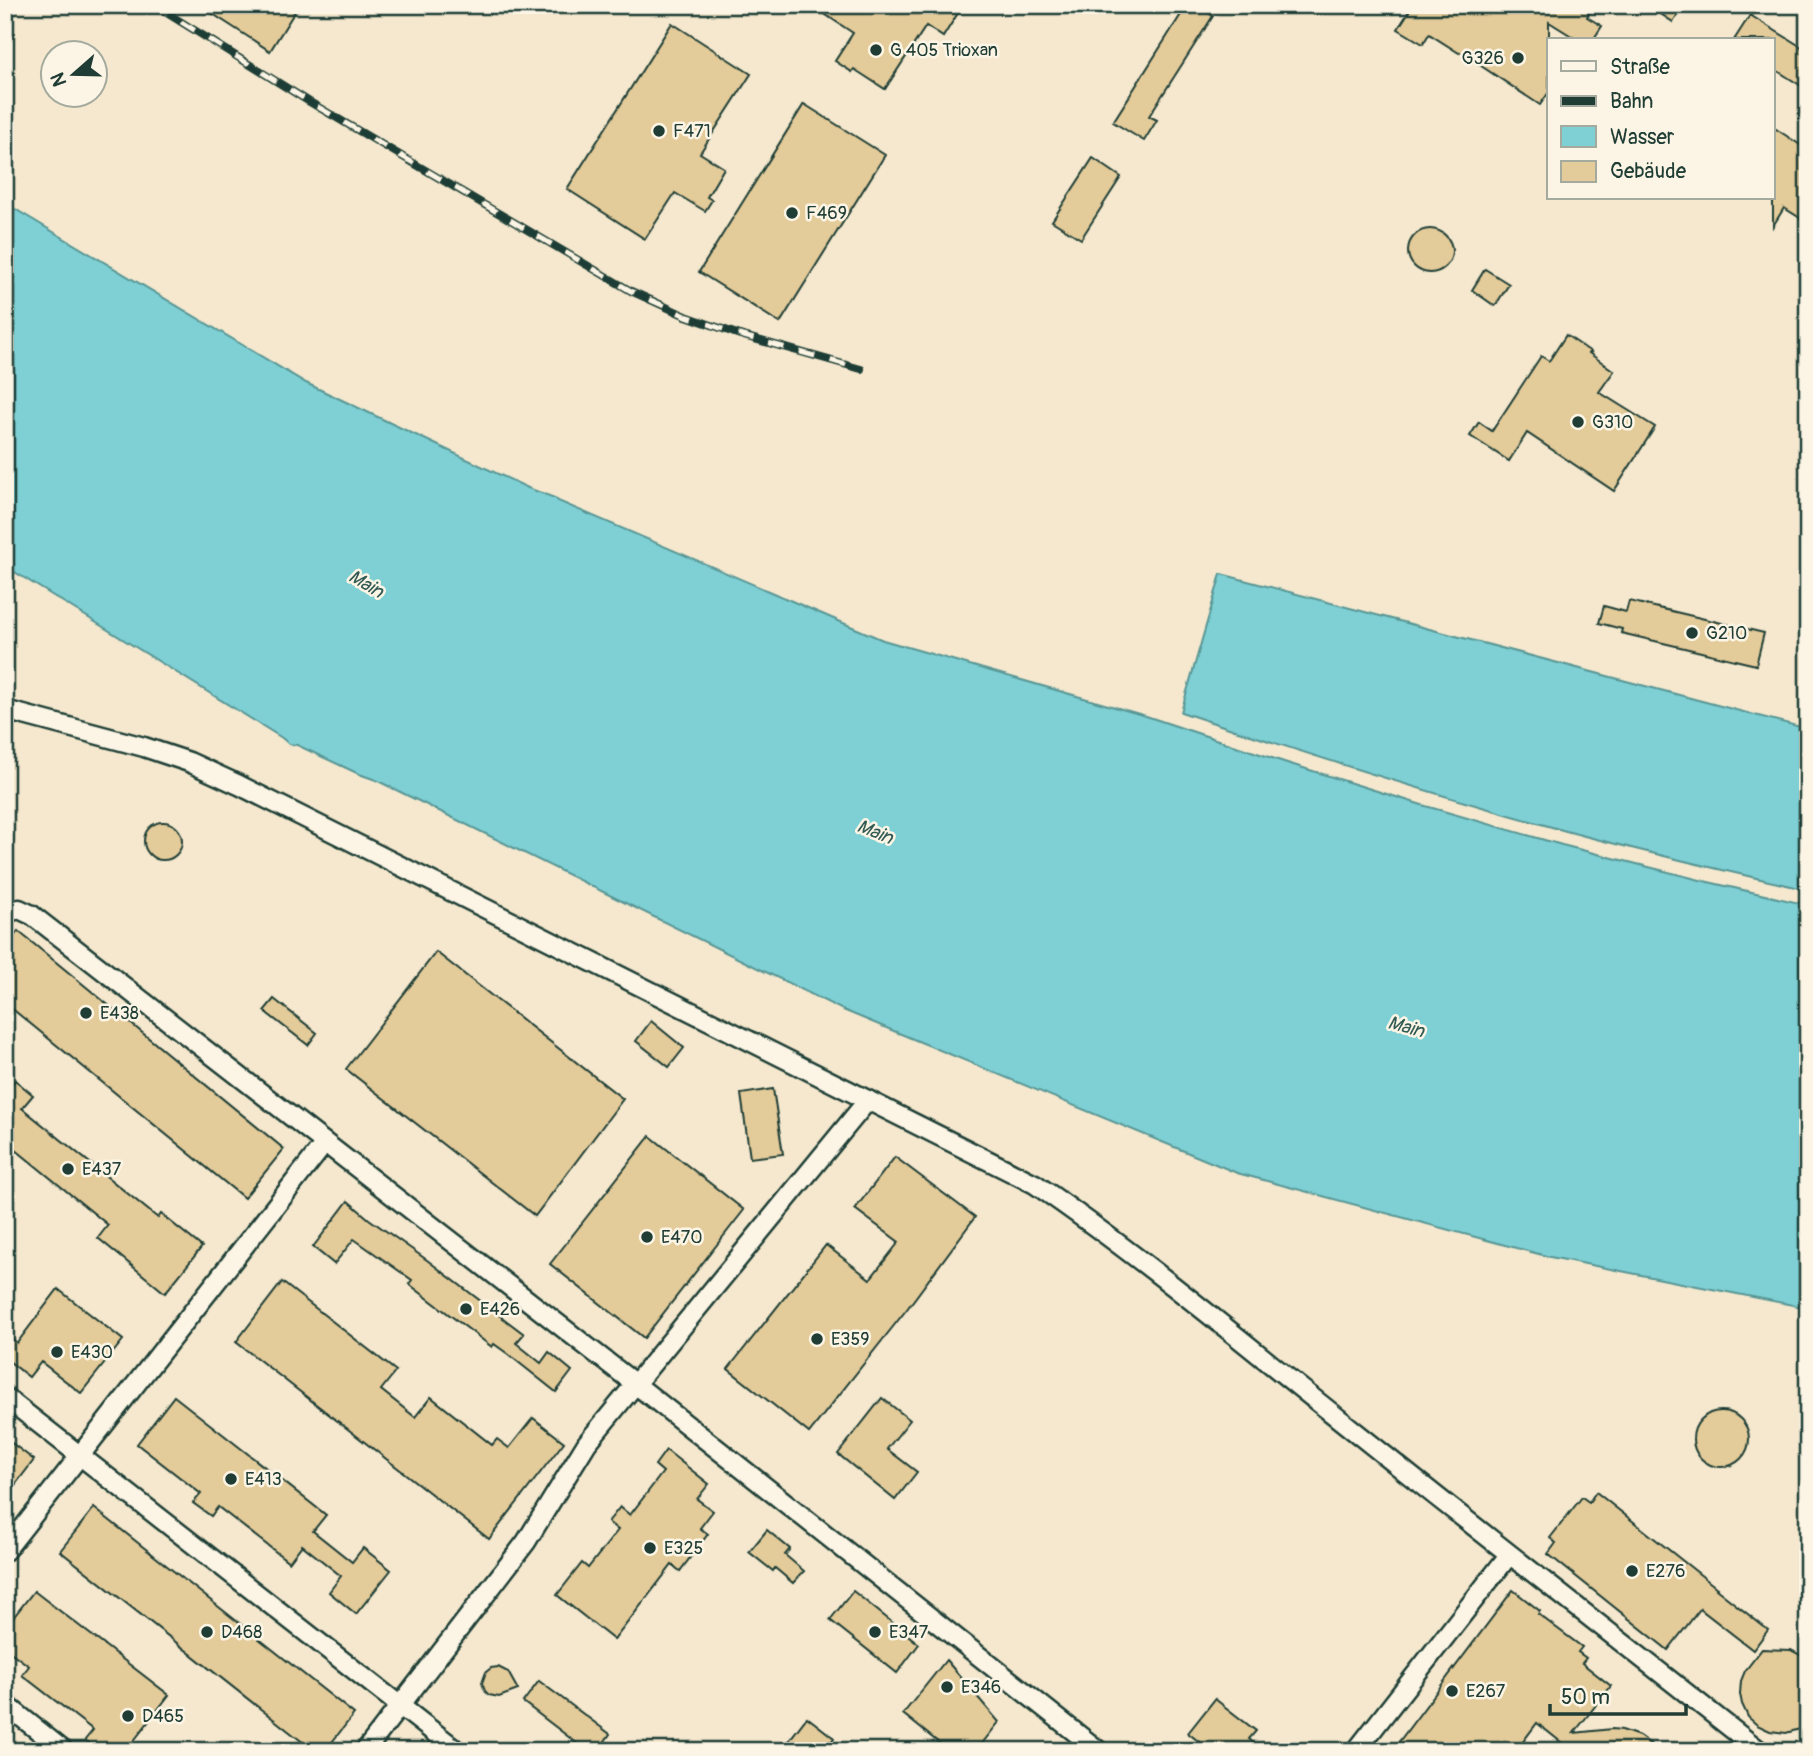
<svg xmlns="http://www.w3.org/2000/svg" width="1813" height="1756" font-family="Pangolin,sans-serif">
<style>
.water{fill:#7ed0d4;stroke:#589594;stroke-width:2}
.building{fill:#e4cb9a;stroke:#1f3d34;stroke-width:2}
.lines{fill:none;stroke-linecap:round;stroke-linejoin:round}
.minor-casing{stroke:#1f3d34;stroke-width:23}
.minor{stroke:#fcf5e5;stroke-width:18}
.rail-casing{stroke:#1f3d34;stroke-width:8}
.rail{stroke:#fcf5e5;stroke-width:5;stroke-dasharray:16;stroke-linecap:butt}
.poi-dot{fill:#1f3d34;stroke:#fcf5e5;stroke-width:2.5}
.labels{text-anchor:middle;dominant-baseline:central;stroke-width:5;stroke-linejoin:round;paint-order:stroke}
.poi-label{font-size:18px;fill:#1f3d34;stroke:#fcf5e5;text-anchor:start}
.water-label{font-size:19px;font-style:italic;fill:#325a54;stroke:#fcf5e5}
</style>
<rect width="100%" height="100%" fill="#f5e8ce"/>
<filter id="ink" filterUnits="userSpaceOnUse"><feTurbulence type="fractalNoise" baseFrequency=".0143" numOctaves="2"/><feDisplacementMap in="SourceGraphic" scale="14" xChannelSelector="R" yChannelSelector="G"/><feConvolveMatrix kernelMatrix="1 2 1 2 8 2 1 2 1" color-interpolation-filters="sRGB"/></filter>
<g filter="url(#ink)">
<g class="water">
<polygon points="5,203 306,383 528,488 555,498 558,501 883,640 1146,716 1284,762 1422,805 1562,845 1704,881 1808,905 1808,1308 1550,1257 1237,1173 843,1010 376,780 359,774 297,745 289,744 282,738 5,566"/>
<path d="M1221,574L1808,729V890C1727,871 1646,853 1566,831C1436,795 1309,755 1181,712Z"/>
</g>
<g class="building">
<polygon points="199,5 299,5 270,51"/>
<polygon points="811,5 963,5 943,37 926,26 885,89 854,69 852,72 835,61 853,33"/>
<polygon points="1187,5 1196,5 1213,16 1149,116 1157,120 1144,141 1113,122"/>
<polygon points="1413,5 1583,5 1591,10 1587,17 1602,26 1593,40 1578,40 1549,22 1549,92 1540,105 1460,52 1459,53 1429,34 1423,44 1398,29"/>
<polygon points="1647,5 1684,5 1673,22"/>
<polygon points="1750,15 1808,51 1808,80 1803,87 1773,68 1773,40 1734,40"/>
<polygon points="672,23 751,74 700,153 724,168 707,197 712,200 705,211 675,193 645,239 567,189"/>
<polygon points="804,104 885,155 780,323 699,272"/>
<polygon points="1773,127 1808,150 1808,223 1784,208 1773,226"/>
<polygon points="1093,158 1121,177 1081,239 1052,221"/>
<circle cx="1430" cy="251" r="22"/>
<polygon points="1485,269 1509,284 1495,306 1472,290"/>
<polygon points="1566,335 1591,352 1589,353 1614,371 1599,392 1655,427 1614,491 1527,433 1509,461 1470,436 1479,422 1492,431 1541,356 1549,361"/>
<polygon points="1629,601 1764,633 1756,665 1621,633 1622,629 1599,623 1604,606 1626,612"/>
<circle cx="163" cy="841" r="19"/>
<polygon points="18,931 284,1149 244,1198 5,1003 5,947"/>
<polygon points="436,952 623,1099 535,1216 346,1069"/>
<polygon points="274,999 317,1033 308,1045 264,1011"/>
<polygon points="651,1021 684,1048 669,1067 636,1041"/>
<polygon points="15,1080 33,1095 22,1108 158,1218 161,1214 202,1247 165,1293 98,1238 108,1225 5,1141 5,1092"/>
<polygon points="773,1089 783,1154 750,1158 741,1094"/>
<polygon points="650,1136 744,1210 644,1338 550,1264"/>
<polygon points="895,1157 975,1217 907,1309 809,1433 728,1369 826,1245 870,1279 899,1242 855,1209"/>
<polygon points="348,1201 369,1219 427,1260 524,1334 516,1343 541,1363 549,1352 572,1371 556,1392 508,1354 494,1344 492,1347 409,1284 412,1280 354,1239 334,1264 313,1247"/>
<polygon points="282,1282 396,1371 381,1390 415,1417 431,1397 492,1445 497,1439 509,1448 533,1418 564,1442 489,1539 236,1342"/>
<polygon points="58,1289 123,1340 81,1393 41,1362 29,1377 5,1358 5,1333 17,1343"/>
<polygon points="174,1396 326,1515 313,1531 352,1562 363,1548 391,1570 356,1614 329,1592 341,1576 302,1545 289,1562 218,1507 211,1516 193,1503 201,1494 137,1444"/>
<polygon points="882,1398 910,1420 887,1449 917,1472 895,1500 838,1454"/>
<circle cx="1721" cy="1439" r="28"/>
<polygon points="5,1438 34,1460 5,1498"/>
<polygon points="666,1450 709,1484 697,1499 713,1511 700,1528 708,1534 680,1571 672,1565 614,1640 557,1595 582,1563 588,1568 618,1530 608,1522 620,1507 630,1515 663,1472 655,1465"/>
<polygon points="1596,1492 1717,1588 1716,1589 1768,1630 1753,1650 1700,1609 1668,1650 1548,1554 1556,1543 1550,1538 1582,1497 1589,1502"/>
<polygon points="94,1508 354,1714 325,1751 314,1751 60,1551"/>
<polygon points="767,1530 790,1549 785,1555 804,1571 793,1583 775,1568 773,1571 749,1552"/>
<polygon points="1513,1590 1540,1611 1538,1614 1582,1647 1578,1652 1586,1658 1582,1663 1611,1686 1574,1733 1612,1729 1622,1730 1639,1736 1660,1751 1572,1751 1537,1723 1516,1751 1392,1751"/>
<polygon points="34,1591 169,1695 126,1751 100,1751 85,1740 93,1730 22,1675 29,1666 5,1648 5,1628"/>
<polygon points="853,1591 919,1644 897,1673 830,1620"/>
<polygon points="1762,1649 1791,1650 1808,1659 1808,1725 1800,1729 1786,1733 1770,1731 1757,1725 1748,1717 1742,1704 1740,1694 1741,1681 1745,1671"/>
<polygon points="946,1660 999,1722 976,1751 949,1751 903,1714"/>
<polygon points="498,1667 508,1672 518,1690 499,1697 489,1695 485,1691 482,1683 486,1672 491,1668"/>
<polygon points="539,1681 610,1734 598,1751 587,1751 523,1702"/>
<polygon points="1215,1699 1256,1731 1249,1739 1263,1751 1211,1751 1188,1733"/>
<polygon points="807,1717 834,1738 824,1751 781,1751"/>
</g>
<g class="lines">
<defs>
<g id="minor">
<path d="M5,710L144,747L189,762L239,785L1035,1184C1145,1259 1248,1347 1353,1430C1488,1538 1624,1645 1760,1751"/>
<polyline points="5,913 19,909 32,915 634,1383 1099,1751"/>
<polyline points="5,1397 458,1751"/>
<polyline points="5,1551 325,1143"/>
<polyline points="5,1704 64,1751"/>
<polyline points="365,1751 526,1542 587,1443 868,1100"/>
<polyline points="1356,1751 1509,1555"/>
</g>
</defs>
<use href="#minor" class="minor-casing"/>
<use href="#minor" class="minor"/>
<defs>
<polyline id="rail" points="154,5 308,101 631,291 686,316 740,335 861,369"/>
</defs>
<use href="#rail" class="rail-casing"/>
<use href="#rail" class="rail"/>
</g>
</g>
<g class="poi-dot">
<circle cx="876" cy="50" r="7"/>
<circle cx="1518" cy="58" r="7"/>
<circle cx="659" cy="131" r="7"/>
<circle cx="792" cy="213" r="7"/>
<circle cx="1578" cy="422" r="7"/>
<circle cx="1692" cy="633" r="7"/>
<circle cx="86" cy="1013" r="7"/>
<circle cx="68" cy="1169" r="7"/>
<circle cx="647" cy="1237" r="7"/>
<circle cx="466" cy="1309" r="7"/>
<circle cx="817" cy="1339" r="7"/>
<circle cx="57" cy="1352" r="7"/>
<circle cx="231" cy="1479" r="7"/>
<circle cx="650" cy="1548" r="7"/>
<circle cx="1632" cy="1571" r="7"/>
<circle cx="207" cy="1632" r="7"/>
<circle cx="875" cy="1632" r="7"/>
<circle cx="947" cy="1687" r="7"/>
<circle cx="1452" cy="1691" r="7"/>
<circle cx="128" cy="1716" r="7"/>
</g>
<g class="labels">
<g class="poi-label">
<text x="890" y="50">G 405 Trioxan</text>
<text x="1504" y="58" text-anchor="end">G326</text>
<text x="673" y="131">F471</text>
<text x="806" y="213">F469</text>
<text x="1592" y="422">G310</text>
<text x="1706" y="633">G210</text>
<text x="100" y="1013">E438</text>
<text x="82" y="1169">E437</text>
<text x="661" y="1237">E470</text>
<text x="480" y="1309">E426</text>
<text x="831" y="1339">E359</text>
<text x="71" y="1352">E430</text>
<text x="245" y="1479">E413</text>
<text x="664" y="1548">E325</text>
<text x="1646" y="1571">E276</text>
<text x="221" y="1632">D468</text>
<text x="889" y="1632">E347</text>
<text x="961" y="1687">E346</text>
<text x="1466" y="1691">E267</text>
<text x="142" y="1716">D465</text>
</g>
<g class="water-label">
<text transform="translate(366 584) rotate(30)">Main</text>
<text transform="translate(875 832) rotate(22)">Main</text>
<text transform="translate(1406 1027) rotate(15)">Main</text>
</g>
</g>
<rect width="1813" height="1756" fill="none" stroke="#fcf5e5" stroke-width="28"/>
<rect x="14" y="14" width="1785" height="1728" fill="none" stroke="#1f3d34" stroke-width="2.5" filter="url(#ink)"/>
<rect x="1547" y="38" width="228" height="161" fill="#fcf5e5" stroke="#a4ab9e" stroke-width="2"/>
<rect x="1561" y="61" width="35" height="10" fill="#fcf5e5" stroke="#a4ab9e" stroke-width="2"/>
<text x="1610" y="74" font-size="21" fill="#1f3d34">Straße</text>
<rect x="1561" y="96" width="35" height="10" fill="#1f3d34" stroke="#a4ab9e" stroke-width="2"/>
<text x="1610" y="108" font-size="21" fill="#1f3d34">Bahn</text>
<rect x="1561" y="126" width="35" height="21" fill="#7ed0d4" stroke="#a4ab9e" stroke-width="2"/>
<text x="1610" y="144" font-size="21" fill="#1f3d34">Wasser</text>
<rect x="1561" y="161" width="35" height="21" fill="#e4cb9a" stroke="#a4ab9e" stroke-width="2"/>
<text x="1610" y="178" font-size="21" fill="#1f3d34">Gebäude</text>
<g transform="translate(74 74) rotate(250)"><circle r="33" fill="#fcf5e5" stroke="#a4ab9e" stroke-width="2"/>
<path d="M0-5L12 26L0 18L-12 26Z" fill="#1f3d34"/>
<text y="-10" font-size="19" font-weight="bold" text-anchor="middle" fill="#1f3d34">N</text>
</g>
<path d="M1550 1704v10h136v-10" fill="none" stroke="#1f3d34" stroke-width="3.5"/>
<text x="1561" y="1704" font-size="21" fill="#1f3d34" stroke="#fcf5e5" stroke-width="5" paint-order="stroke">50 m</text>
</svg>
